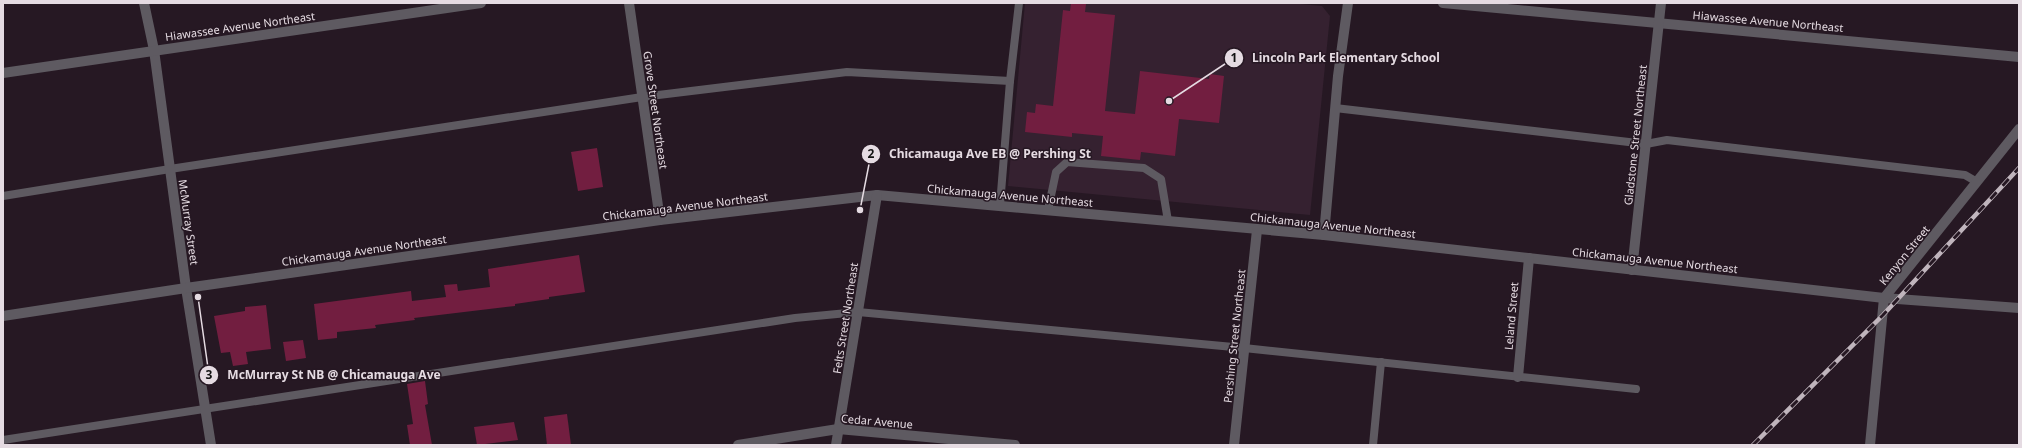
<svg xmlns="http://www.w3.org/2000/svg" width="2022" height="448" font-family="'Noto Sans',sans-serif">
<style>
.built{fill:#352130}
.building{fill:#721e40}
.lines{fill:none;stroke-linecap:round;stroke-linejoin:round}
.service{stroke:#5e5a61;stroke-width:8}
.minor{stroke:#5e5a61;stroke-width:10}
.rail-casing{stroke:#c0b5bd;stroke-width:4.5}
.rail{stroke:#261823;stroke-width:3;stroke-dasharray:9;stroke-linecap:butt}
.labels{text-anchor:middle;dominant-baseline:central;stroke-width:3;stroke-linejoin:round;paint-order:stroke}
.street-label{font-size:11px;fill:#e5dbe2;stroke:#261823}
.leader{fill:none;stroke:#e5dbe2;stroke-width:1.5}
.callout-dot{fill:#e5dbe2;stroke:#261823;stroke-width:1.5}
.mark-label{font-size:12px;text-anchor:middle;font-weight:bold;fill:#111}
.callout-label{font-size:12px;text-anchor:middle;font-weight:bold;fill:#e5dbe2;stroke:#261823;stroke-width:3;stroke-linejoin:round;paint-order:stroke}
</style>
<rect width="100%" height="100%" fill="#261823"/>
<polygon class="built" points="1025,3 1290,3 1322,6 1330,16 1310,215 1008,186"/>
<g class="building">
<polygon points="1071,3 1086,4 1085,12 1115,15 1105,111 1135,114 1140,71 1209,79 1210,74 1224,76 1219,123 1179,119 1175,156 1141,152 1140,160 1101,156 1103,136 1072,133 1072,137 1025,132 1027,112 1035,113 1036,104 1053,106 1063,10 1070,11"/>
<polygon points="597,148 603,187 578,191 571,152"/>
<polygon points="579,255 585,292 549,297 549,299 515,304 515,306 414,318 415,320 375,325 376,328 337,332 337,338 318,340 314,304 411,291 412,301 446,297 444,285 457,284 458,291 490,287 488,269"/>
<polygon points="266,305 271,349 246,352 248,364 233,366 230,352 221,353 214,316 245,311 245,307"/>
<polygon points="303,340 306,358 286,361 283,342"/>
<polygon points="425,381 428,404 425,405 432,445 410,445 407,425 413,424 407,384"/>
<polygon points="567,414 571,445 547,445 544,417"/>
<polygon points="514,422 518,440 477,445 474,427"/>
</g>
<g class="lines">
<g class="service">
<polyline points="1335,108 1646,144 1667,140 1965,175 1977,182"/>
<polyline points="3,196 170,169 642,97 847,72 1010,81"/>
<polyline points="1000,205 1010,81 1019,3"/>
<polyline points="1048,210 1056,172 1067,162 1144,168 1161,179 1168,221"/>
<polyline points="3,440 795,318 858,312 1244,348 1636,389"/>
<polyline points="1373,445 1381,362"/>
</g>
<g class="minor">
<polyline points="144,3 154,50 186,288 211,445"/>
<polyline points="629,3 660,220"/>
<polyline points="1443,3 2019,57"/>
<polyline points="3,73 481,3"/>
<polyline points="1324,235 1338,76 1348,3"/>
<polyline points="1632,270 1661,3"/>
<polyline points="3,316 186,288 660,220 877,195 1324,235 1884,298 2019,308"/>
<polyline points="1518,377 1529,258"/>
<polyline points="738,445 838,429 1015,445"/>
<polyline points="836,445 877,195"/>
<polyline points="1234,445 1257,230"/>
<polyline points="1870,445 1884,298 2019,129"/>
</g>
<defs>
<polyline id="rail" points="1753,445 1883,315 2019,168"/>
</defs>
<use href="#rail" class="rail-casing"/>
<use href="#rail" class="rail"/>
</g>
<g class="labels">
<g class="street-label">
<text transform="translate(1768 21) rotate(5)">Hiawassee Avenue Northeast</text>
<text transform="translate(240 26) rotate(-8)">Hiawassee Avenue Northeast</text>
<text transform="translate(656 110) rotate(82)">Grove Street Northeast</text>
<text transform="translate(1635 135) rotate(-84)">Gladstone Street Northeast</text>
<text transform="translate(1010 195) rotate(5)">Chickamauga Avenue Northeast</text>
<text transform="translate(685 206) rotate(-7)">Chickamauga Avenue Northeast</text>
<text transform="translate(189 222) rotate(82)">McMurray Street</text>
<text transform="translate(1333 225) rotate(6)">Chickamauga Avenue Northeast</text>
<text transform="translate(364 250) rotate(-8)">Chickamauga Avenue Northeast</text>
<text transform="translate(1904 255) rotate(-51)">Kenyon Street</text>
<text transform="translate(1655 260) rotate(6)">Chickamauga Avenue Northeast</text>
<text transform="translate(1511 316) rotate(-85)">Leland Street</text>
<text transform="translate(845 318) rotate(-81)">Felts Street Northeast</text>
<text transform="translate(1234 336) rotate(-84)">Pershing Street Northeast</text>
<text transform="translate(877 421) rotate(5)">Cedar Avenue</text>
</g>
</g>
<path class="leader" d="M1169 101L1234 58M860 210L871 154M198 297L209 375"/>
<g class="callout-dot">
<circle cx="1169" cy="101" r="4"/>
<circle cx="860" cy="210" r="4"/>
<circle cx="198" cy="297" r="4"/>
<circle cx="1234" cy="58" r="10"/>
<circle cx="871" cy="154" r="10"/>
<circle cx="209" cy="375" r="10"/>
</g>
<g class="mark-label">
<text x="1234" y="62">1</text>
<text x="871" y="158">2</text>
<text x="209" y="379">3</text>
</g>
<g class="callout-label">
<text x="1346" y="62">Lincoln Park Elementary School</text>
<text x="990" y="158">Chicamauga Ave EB @ Pershing St</text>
<text x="334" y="379">McMurray St NB @ Chicamauga Ave</text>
</g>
<rect width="2022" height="448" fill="none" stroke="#e5dbe2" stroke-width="8"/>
</svg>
